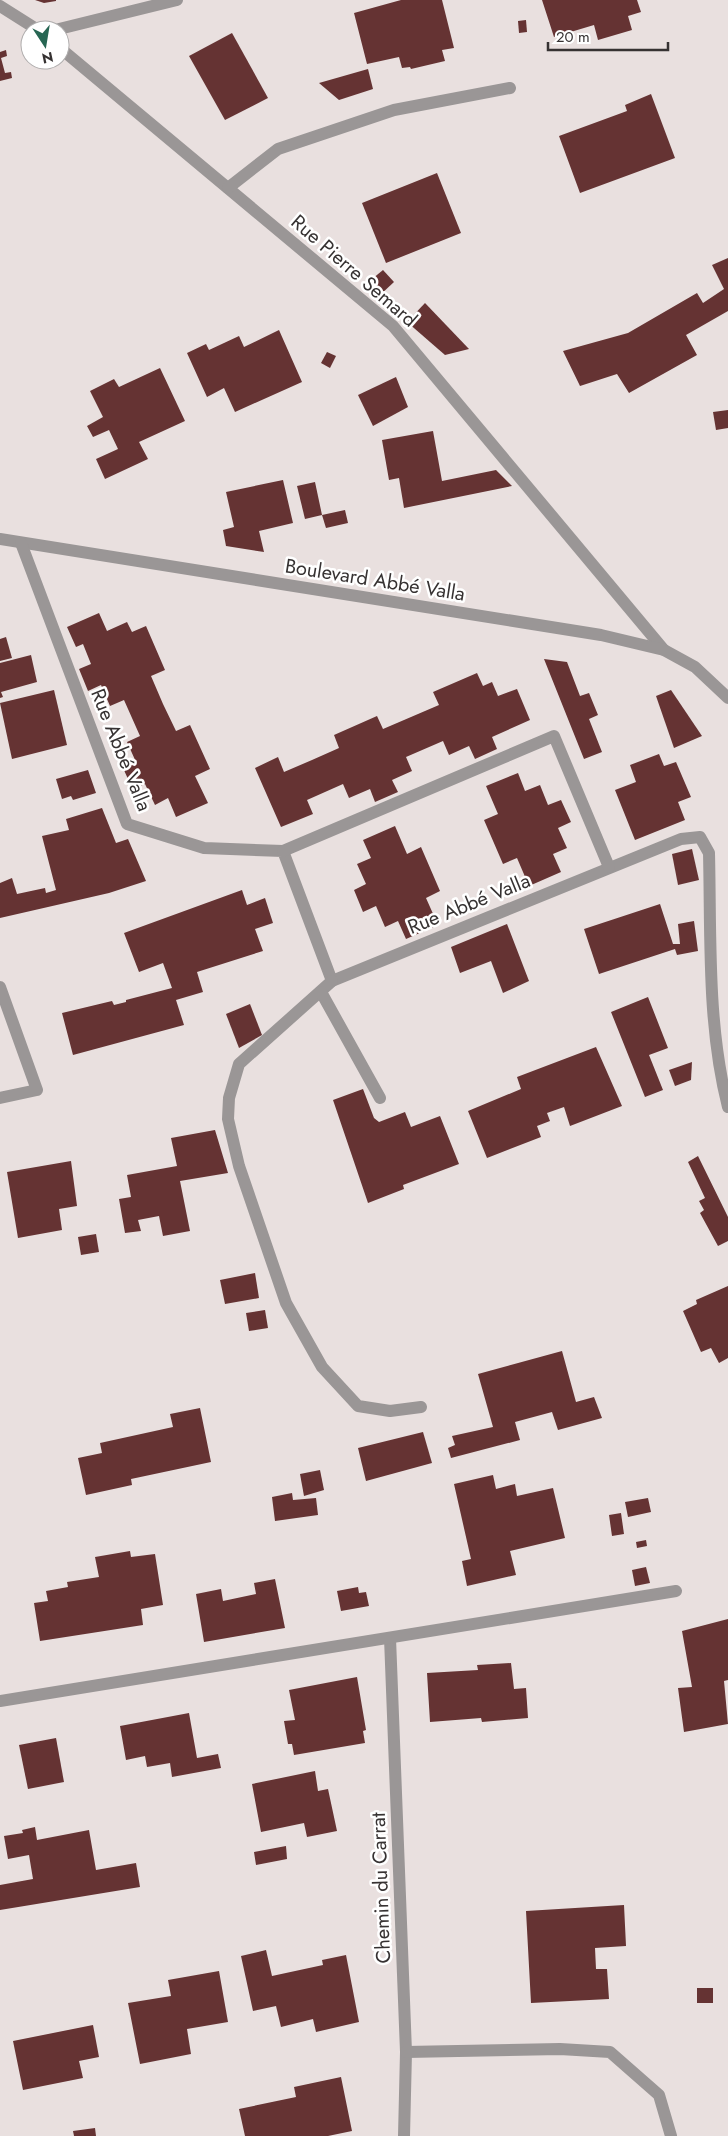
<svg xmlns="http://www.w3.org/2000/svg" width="728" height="2136" font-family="Jost,sans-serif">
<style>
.building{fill:#653333}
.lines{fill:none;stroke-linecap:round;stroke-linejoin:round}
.minor{stroke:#9a9696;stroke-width:12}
.labels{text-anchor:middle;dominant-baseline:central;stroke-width:5;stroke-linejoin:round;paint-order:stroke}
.street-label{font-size:20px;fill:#363232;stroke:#fff}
</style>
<rect width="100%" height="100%" fill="#e9e0df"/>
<g class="building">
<polygon points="35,0 56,0 56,1 44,3"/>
<polygon points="401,0 442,0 454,48 442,50 445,61 411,69 410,67 402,68 399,57 367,64 354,13"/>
<polygon points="542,0 637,0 641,12 628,16 632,30 598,40 594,25 554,37"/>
<polygon points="526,20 527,32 519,33 518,21"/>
<polygon points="232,33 268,98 225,120 189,56"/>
<polygon points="6,50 7,56 1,58 5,73 11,72 12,78 0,81 0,52"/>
<polygon points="368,69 373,89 339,100 319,83"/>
<polygon points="651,94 675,158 580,193 559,136 627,111 625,105"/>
<polygon points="437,173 461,233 386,263 362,203"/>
<polygon points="728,258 728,311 686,335 697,355 629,393 617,374 580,386 563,351 628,333 697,293 703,303 724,289 712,265"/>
<polygon points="383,270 394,282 379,296 366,284"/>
<polygon points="425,303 469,349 445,355 407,322"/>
<polygon points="279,330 302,382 235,412 224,388 207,397 187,353 206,344 209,350 239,336 244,347"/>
<polygon points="327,352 336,356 330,368 321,363"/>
<polygon points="160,368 185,421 139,442 148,459 105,479 96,459 118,449 109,430 93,437 87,426 103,417 90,391 114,379 119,387"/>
<polygon points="396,377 408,407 373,426 358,395"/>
<polygon points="728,410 728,428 716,430 713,412"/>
<polygon points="433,431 442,481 496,470 512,486 404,508 399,478 389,480 382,440"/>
<polygon points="283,480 293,523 259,531 264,552 226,546 223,530 234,527 226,492"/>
<polygon points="315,482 322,515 305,519 297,486"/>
<polygon points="345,510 348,523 326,528 322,515"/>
<polygon points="99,613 107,631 127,622 132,632 146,626 165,670 151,676 163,704 176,731 190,725 210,769 195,776 208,803 176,817 168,798 155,805 145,784 133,790 123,768 136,762 127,742 140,736 124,700 110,706 101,685 88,691 79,669 91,664 83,644 76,647 67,627"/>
<polygon points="6,637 12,658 0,661 0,639"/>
<polygon points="31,655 37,682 1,692 3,697 0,698 0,663"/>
<polygon points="544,659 567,662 580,696 589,693 598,715 589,719 602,752 584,759"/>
<polygon points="477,673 483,686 492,682 498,696 517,689 530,720 492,737 497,749 475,759 469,746 449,755 443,741 406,757 412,771 392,780 398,792 375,802 370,789 349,798 343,784 307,800 313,814 281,827 255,768 278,757 284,772 312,760 339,748 334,735 377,716 383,729 439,705 433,692"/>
<polygon points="54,690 67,745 12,759 0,703"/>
<polygon points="671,690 702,736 674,748 656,696"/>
<polygon points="659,754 664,766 676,762 691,797 678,802 685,820 635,840 615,790 636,782 630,765"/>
<polygon points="88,770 96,793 73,800 71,796 62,799 56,779"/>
<polygon points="518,773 525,791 540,785 548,805 561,800 571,822 558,828 567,848 553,854 561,872 529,886 517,858 503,864 484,820 498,814 486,786"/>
<polygon points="102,808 116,843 128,839 146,881 109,893 0,918 0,883 12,878 17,894 45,888 46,893 56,890 42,836 69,830 66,819"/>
<polygon points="395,826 407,854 421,847 440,891 426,898 438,925 406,939 398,921 385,927 376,906 363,912 354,890 366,884 357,864 371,858 363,840"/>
<polygon points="692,849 699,880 678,885 672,854"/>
<polygon points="242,890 247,905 265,898 273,923 255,929 263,951 197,972 203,992 176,1000 184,1025 73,1055 62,1013 112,1001 114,1005 126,1002 126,1000 172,988 163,963 139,972 124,933"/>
<polygon points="660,904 673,944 680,944 678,924 694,921 698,951 677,955 675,949 599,974 584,929"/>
<polygon points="507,924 529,981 503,993 491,961 460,973 451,947"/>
<polygon points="648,997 668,1048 649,1055 663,1090 645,1097 611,1012"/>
<polygon points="250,1004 262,1035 239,1048 226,1014"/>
<polygon points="596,1047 622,1106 570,1126 564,1107 547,1113 550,1121 537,1126 541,1137 487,1158 468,1111 521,1089 517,1077"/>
<polygon points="692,1062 691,1080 675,1086 669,1070"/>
<polygon points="363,1089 374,1118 379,1122 405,1112 411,1127 440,1116 459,1164 403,1185 404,1189 368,1203 333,1100"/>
<polygon points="215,1130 228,1173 180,1181 190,1231 163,1236 159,1216 138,1220 141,1231 125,1233 119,1199 131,1197 127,1175 177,1166 171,1138"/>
<polygon points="698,1156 728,1217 728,1241 718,1246 700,1213 704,1210 699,1201 705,1198 688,1162"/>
<polygon points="71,1161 77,1206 59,1209 62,1230 18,1238 7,1172"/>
<polygon points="96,1234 99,1252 81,1255 78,1237"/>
<polygon points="255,1273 259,1298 225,1304 220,1280"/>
<polygon points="728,1286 728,1358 719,1363 711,1348 701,1352 683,1311 697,1304 696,1300"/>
<polygon points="265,1310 268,1328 249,1331 246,1313"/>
<polygon points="562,1351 576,1402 594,1397 602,1418 558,1430 552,1412 515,1422 520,1440 451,1458 448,1448 455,1445 452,1436 493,1427 478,1374"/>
<polygon points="200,1408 211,1462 131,1479 132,1485 86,1495 78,1458 102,1453 100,1443 173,1427 170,1414"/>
<polygon points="423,1432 432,1463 366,1481 358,1448"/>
<polygon points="320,1470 324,1490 304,1496 300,1474"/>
<polygon points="493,1475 496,1489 515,1484 517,1496 553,1488 565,1538 510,1551 516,1575 467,1586 462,1561 471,1559 454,1484"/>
<polygon points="292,1493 293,1500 316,1498 318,1515 275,1521 272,1497"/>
<polygon points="648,1498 651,1512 628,1517 625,1502"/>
<polygon points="621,1513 624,1534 612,1536 609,1515"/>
<polygon points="646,1540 647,1546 637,1548 636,1542"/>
<polygon points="130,1551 131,1557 155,1554 163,1605 141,1609 143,1625 40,1641 34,1603 48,1601 46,1591 68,1587 67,1582 99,1577 95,1557"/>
<polygon points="646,1567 650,1583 635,1586 632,1570"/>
<polygon points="275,1579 285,1628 204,1642 196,1594 221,1589 223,1601 256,1594 254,1583"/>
<polygon points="358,1587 359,1593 366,1592 369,1606 341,1611 337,1591"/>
<polygon points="728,1619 728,1680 724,1681 728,1724 684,1732 678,1688 692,1687 682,1631"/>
<polygon points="511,1663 514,1689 526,1688 528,1718 482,1722 481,1718 430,1722 427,1673 478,1670 477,1665"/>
<polygon points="357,1677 366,1730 363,1731 365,1743 294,1755 292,1744 288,1744 284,1721 295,1720 289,1690"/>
<polygon points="189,1713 197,1758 218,1754 221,1768 172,1777 170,1763 147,1767 145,1756 126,1760 120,1726"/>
<polygon points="56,1738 64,1782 28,1789 19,1745"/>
<polygon points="315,1771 318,1791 328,1789 337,1831 307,1837 304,1823 261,1832 252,1784"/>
<polygon points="35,1827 37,1840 89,1830 96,1870 136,1863 140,1887 0,1910 0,1885 33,1879 29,1855 8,1859 4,1836 23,1833 22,1830"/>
<polygon points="286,1846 287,1859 256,1865 254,1852"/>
<polygon points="624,1905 626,1946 595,1948 596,1969 607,1969 609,1999 531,2003 526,1911"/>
<polygon points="266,1950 272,1976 323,1965 322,1960 346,1955 359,2022 316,2032 313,2019 281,2027 276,2006 253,2011 241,1956"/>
<polygon points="219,1971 228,2022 187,2029 191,2054 140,2064 128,2003 171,1996 168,1980"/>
<rect x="697" y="1988" width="16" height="15"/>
<polygon points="93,2025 99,2057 79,2061 83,2078 23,2090 13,2041"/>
<polygon points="341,2077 352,2131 328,2136 245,2136 239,2109 296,2097 294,2087"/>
<polygon points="95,2128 96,2136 74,2136 73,2131"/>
</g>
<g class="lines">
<g class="minor">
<polyline points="0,6 38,30"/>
<polyline points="55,30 177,0"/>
<polyline points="60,48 393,326 664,650"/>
<polyline points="228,188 278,149 394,110 510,88"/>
<polyline points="0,539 601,635 664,650 695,667 728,698"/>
<path d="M21,543L127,824L204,848L283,851L332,981L681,839L700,837L709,853C711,937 707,1025 728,1107"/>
<polyline points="283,851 554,736 609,867"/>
<polyline points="332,981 239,1064 229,1098 228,1119 239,1166 286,1303 322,1367 358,1406 390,1411 421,1407"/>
<polyline points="0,987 37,1090 0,1098"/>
<polyline points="321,992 380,1098"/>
<polyline points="390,1638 406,2052 404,2136"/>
<polyline points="0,1701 676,1591"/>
<polyline points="406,2052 560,2049 610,2052 659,2095 671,2136"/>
</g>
</g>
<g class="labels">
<g class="street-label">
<text transform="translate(354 271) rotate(41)">Rue Pierre Semard</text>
<text transform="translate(375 580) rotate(9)">Boulevard Abbé Valla</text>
<text transform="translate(121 750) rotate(68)">Rue Abbé Valla</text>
<text transform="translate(469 904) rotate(-22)">Rue Abbé Valla</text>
<text transform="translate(381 1888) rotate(-92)">Chemin du Carrat</text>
</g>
</g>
<g transform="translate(45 45) rotate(168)"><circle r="24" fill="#ffffff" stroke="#afadad"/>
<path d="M0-4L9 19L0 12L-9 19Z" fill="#276653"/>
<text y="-8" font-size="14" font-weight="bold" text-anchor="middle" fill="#363232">N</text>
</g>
<path d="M548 42v8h120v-8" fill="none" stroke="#363232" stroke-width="2.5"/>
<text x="556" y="42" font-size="15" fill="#363232" stroke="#ffffff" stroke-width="4" paint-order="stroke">20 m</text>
</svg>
